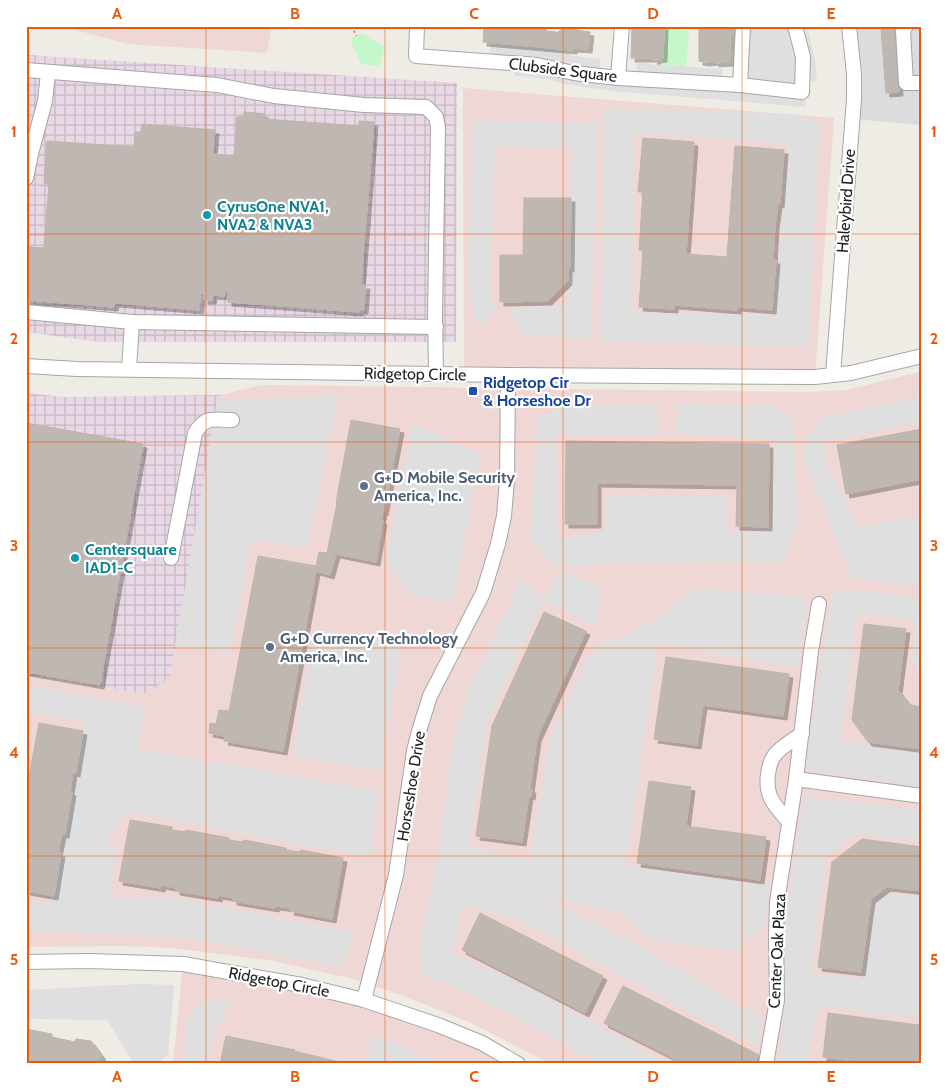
<svg xmlns="http://www.w3.org/2000/svg" width="948" height="1090" font-family="Cabin,sans-serif">
<style>
.residential{fill:#dddcdc}
.commercial{fill:#efd7d5}
.industrial{fill:url(#industrial-grid)}
.park{fill:#c4f7c9}
.parking{fill:#dfdfdf;fill-rule:evenodd}
.building{fill:#bfb8b2;stroke:#c0b3a8;filter:url(#shadow)}
.lines{fill:none;stroke-linecap:round;stroke-linejoin:round}
.minor-casing{stroke:#a6a6a6;stroke-width:16}
.path{stroke:#f38172;stroke-width:2;stroke-dasharray:2.5 2.5;stroke-linecap:butt}
.minor{stroke:#fff;stroke-width:14}
.grid{fill:none;stroke:#e8590c;stroke-width:1;stroke-opacity:0.55}
.culture-dot{fill:#0f9aa8;stroke:#fff;stroke-width:2}
.transit-dot{fill:#1a4fb4;stroke:#fff;stroke-width:2}
.service-dot{fill:#5c6f8a;stroke:#fff;stroke-width:2}
.labels{text-anchor:middle;dominant-baseline:central;stroke-width:4.5;stroke-linejoin:round;paint-order:stroke}
.street-label{font-size:16px;fill:#1f1f1f;stroke:#fff}
.culture-label{font-size:16px;font-weight:bold;fill:#0d838f;stroke:#fff;text-anchor:start}
.transit-label{font-size:16px;font-weight:bold;fill:#164399;stroke:#fff;text-anchor:start}
.service-label{font-size:16px;font-weight:bold;fill:#4e5e75;stroke:#fff;text-anchor:start}
.neatline{fill:none;stroke:#e8590c;stroke-width:2}
.grid-label{font-size:16px;text-anchor:middle;font-weight:bold;fill:#e8590c}
</style>
<defs>
<pattern id="industrial-grid" width="8" height="8" patternUnits="userSpaceOnUse" patternTransform="scale(1.25)"><rect width="8" height="8" fill="#e8d7e4"/><path d="M0 4h8M4 0v8" fill="none" stroke="#c7b8c3"/></pattern>
<filter id="shadow"><feDropShadow dx="4" dy="4" stdDeviation="0" flood-color="#0004"/></filter>
</defs>
<rect width="100%" height="100%" fill="#efece5"/>
<polygon class="residential" points="849,26 922,26 922,125 852,119"/>
<g class="commercial">
<polygon points="61,26 272,26 267,53 127,44"/>
<polygon points="463,88 834,118 815,377 464,375"/>
<polygon points="922,371 922,1064 551,1064 471,1023 401,995 353,979 273,961 173,948 124,946 26,947 26,675 144,694 169,679 221,395 261,385 811,392 846,390"/>
<polygon points="183,964 364,1000 518,1064 173,1064"/>
</g>
<g class="industrial">
<polygon points="28,55 457,83 456,342 99,342 26,332 26,64"/>
<polygon points="26,393 63,397 221,395 169,679 144,694 26,675"/>
</g>
<g class="park">
<polygon points="666,28 689,30 686,66 663,65"/>
<polygon points="362,33 385,47 379,66 361,64 350,39"/>
</g>
<g class="parking">
<polygon points="743,26 807,26 815,60 817,81 803,82 806,92 805,107 613,91 565,84 548,79 515,76 516,64 489,62 491,43 550,48 573,56 600,59 600,75 636,79 637,63 663,65 722,69 722,84 739,85"/>
<path d="M604,108L793,114L821,124L817,162L809,347L600,341ZM634,132L788,144L774,314L632,312Z"/>
<polygon points="472,120 598,124 591,338 521,335 508,308 567,305 572,149 495,146 490,296 498,310 479,327 469,294"/>
<polygon points="339,395 306,549 251,539 230,654 175,646 217,401"/>
<polygon points="922,397 922,421 828,441 826,449 828,468 859,527 922,516 922,586 852,578 807,469 803,451 806,439 820,418"/>
<polygon points="678,404 771,405 793,419 798,522 783,562 602,563 553,567 530,538 538,419 563,405 657,406 659,435 556,436 558,540 604,531 606,495 728,496 727,531 771,530 773,439 675,433"/>
<polygon points="413,423 481,455 452,604 407,593 386,562"/>
<polygon points="561,570 603,589 595,627 544,601 487,721 468,848 530,860 548,743 593,647 623,636 655,620 698,588 807,597 798,667 657,645 626,865 770,886 765,922 738,951 649,940 621,912 532,896 553,902 618,934 760,1017 760,1047 747,1043 514,918 462,905 452,953 521,984 670,1064 598,1064 521,1020 440,980 425,977 419,966 420,942 437,863 454,735 470,688 521,578 544,600"/>
<polygon points="833,590 895,594 922,600 922,676 910,660 916,620 856,614 841,740 922,753 922,787 805,769"/>
<polygon points="314,628 401,645 381,770 292,756"/>
<polygon points="26,686 145,707 137,749 378,791 370,858 124,811 119,827 113,827 107,847 117,848 110,897 175,898 355,932 341,968 192,938 46,931 26,932 26,902 51,901 85,721 26,712"/>
<polygon points="803,797 922,809 922,841 857,833 826,857 810,973 863,978 874,901 886,892 922,897 922,1010 912,1018 818,1006 808,1063 811,1064 779,1064 786,999 784,934"/>
<polygon points="139,984 174,985 168,1055 157,1064 134,1064 107,1020 26,1019 26,990"/>
<polygon points="204,1000 233,1001 214,1031 208,1064 182,1064 187,1019"/>
<polygon points="374,1035 442,1064 362,1064"/>
</g>
<g class="building">
<polygon points="493,26 507,29 507,27 512,28 512,26 523,26 523,28 536,30 536,26 540,26 540,28 546,28 546,31 556,32 557,33 562,29 561,26 575,26 575,30 590,32 588,49 574,48 573,50 483,42 484,29 493,28"/>
<polygon points="632,26 664,26 663,58 657,59 657,60 653,60 654,58 631,58"/>
<polygon points="699,26 732,26 732,34 730,34 730,62 715,63 715,61 705,62 699,61"/>
<polygon points="894,27 899,92 886,93 881,28"/>
<polygon points="244,112 265,114 264,119 359,126 359,121 374,122 361,285 366,285 364,310 359,310 359,312 228,302 228,292 225,291 225,296 213,295 212,300 204,300 204,294 201,294 199,310 115,303 114,307 26,300 29,247 44,248 49,184 44,183 47,141 134,147 135,132 141,132 142,124 215,130 213,154 234,156 237,117 244,117"/>
<polygon points="643,138 694,142 686,254 727,257 735,146 784,150 780,204 778,203 775,225 773,260 776,260 772,310 737,307 737,310 674,305 674,309 639,307 643,250 639,250 643,192 638,192"/>
<polygon points="524,198 571,198 570,268 568,268 568,281 548,301 500,302 500,255 523,255"/>
<polygon points="351,420 400,429 384,512 383,511 381,520 383,520 376,562 336,554 330,575 316,571 283,751 224,741 225,736 209,733 210,723 216,724 219,710 229,711 258,556 316,566 319,552 327,553 337,503 336,503"/>
<polygon points="26,423 143,444 100,685 26,672"/>
<polygon points="922,429 922,479 846,494 837,445"/>
<polygon points="566,441 769,444 768,527 736,526 737,485 597,483 597,524 565,524"/>
<polygon points="544,612 586,631 537,738 530,789 532,789 531,796 529,795 522,842 476,836 492,726"/>
<polygon points="864,624 906,629 898,690 910,705 922,707 922,749 868,742 852,720"/>
<polygon points="666,657 789,674 783,716 703,705 697,745 654,739"/>
<polygon points="39,723 83,731 76,773 73,772 70,791 72,792 65,834 62,834 58,853 61,853 54,896 26,891 26,792"/>
<polygon points="649,781 691,787 686,826 766,837 760,880 637,863"/>
<polygon points="130,820 172,827 172,830 186,832 186,830 229,838 229,840 243,842 244,840 286,848 286,850 300,852 301,850 343,858 332,919 290,911 291,908 276,906 275,908 233,901 233,898 219,895 218,898 176,891 176,888 162,885 161,888 119,881"/>
<polygon points="862,839 922,847 922,891 887,887 871,899 861,972 818,967 832,862"/>
<polygon points="480,913 603,976 585,1013 462,950"/>
<polygon points="623,986 759,1055 754,1064 685,1064 604,1023"/>
<polygon points="828,1013 918,1025 922,1022 922,1064 877,1064 823,1057"/>
<polygon points="26,1029 52,1034 52,1037 75,1042 76,1039 91,1041 102,1056 91,1064 26,1064"/>
<polygon points="226,1036 295,1050 294,1051 348,1064 220,1064"/>
</g>
<g class="lines">
<defs>
<g id="minor">
<polyline points="417,26 416,56 537,65 574,73 618,78 740,85 802,92 803,57 795,26"/>
<polyline points="906,26 903,31 906,83 922,83"/>
<polyline points="26,70 217,85 274,96 364,105 426,107 436,117 438,127 435,317 436,374"/>
<polyline points="618,78 622,26"/>
<polyline points="740,85 743,26"/>
<polyline points="26,178 31,154 45,101 48,73"/>
<polyline points="26,312 132,322 436,327"/>
<polyline points="26,366 77,369 508,375 815,377 851,373 922,356"/>
<polyline points="129,369 132,322"/>
<polyline points="833,375 854,99 854,74 849,26"/>
<path d="M171,558L195,433C206,415 214,420 232,420"/>
<polyline points="796,779 922,796"/>
<path d="M789,822C775,806 765,797 768,774C769,768 770,761 774,756C780,747 793,740 802,734"/>
<polyline points="26,962 89,961 183,964 302,985 364,1000 438,1025 482,1043 518,1064"/>
<polyline points="364,1000 396,875 414,751 419,731 430,696 483,593 498,544 504,516 507,480 508,375"/>
<polyline points="766,1064 777,1000 776,938 777,902 796,779 811,651 819,604"/>
</g>
</defs>
<use href="#minor" class="minor-casing"/>
<polyline class="path" points="352,26 356,36"/>
<use href="#minor" class="minor"/>
</g>
<path class="grid" d="M206,26V1064M385,26V1064M563,26V1064M742,26V1064M26,234H922M26,442H922M26,648H922M26,856H922"/>
<g class="culture-dot">
<circle cx="207" cy="215" r="5"/>
<circle cx="75" cy="558" r="5"/>
</g>
<rect class="transit-dot" x="468" y="386" width="10" height="10" rx="2.5"/>
<g class="service-dot">
<circle cx="364" cy="486" r="5"/>
<circle cx="270" cy="647" r="5"/>
</g>
<g class="labels">
<g class="street-label">
<text transform="translate(563 70) rotate(7)">Clubside Square</text>
<text transform="translate(846 201) rotate(-86)">Haleybird Drive</text>
<text transform="translate(415 374) rotate(1)">Ridgetop Circle</text>
<text transform="translate(411 786) rotate(-81)">Horseshoe Drive</text>
<text transform="translate(777 951) rotate(-87)">Center Oak Plaza</text>
<text transform="translate(279 982) rotate(11)">Ridgetop Circle</text>
</g>
<g class="culture-label">
<text x="217" y="206">CyrusOne NVA1,<tspan x="217" dy="18">NVA2 &amp; NVA3</tspan></text>
<text x="85" y="549">Centersquare<tspan x="85" dy="18">IAD1-C</tspan></text>
</g>
<g class="transit-label">
<text x="483" y="382">Ridgetop Cir<tspan x="483" dy="18">&amp; Horseshoe Dr</tspan></text>
</g>
<g class="service-label">
<text x="374" y="477">G+D Mobile Security<tspan x="374" dy="18">America, Inc.</tspan></text>
<text x="280" y="638">G+D Currency Technology<tspan x="280" dy="18">America, Inc.</tspan></text>
</g>
</g>
<rect width="948" height="1090" fill="none" stroke="#ffffff" stroke-width="55"/>
<rect x="28" y="28" width="892" height="1034" class="neatline"/>
<g class="grid-label">
<text x="117" y="19">A</text>
<text x="295" y="19">B</text>
<text x="474" y="19">C</text>
<text x="653" y="19">D</text>
<text x="831" y="19">E</text>
<text x="14" y="137">1</text>
<text x="934" y="137">1</text>
<text x="14" y="344">2</text>
<text x="934" y="344">2</text>
<text x="14" y="551">3</text>
<text x="934" y="551">3</text>
<text x="14" y="758">4</text>
<text x="934" y="758">4</text>
<text x="14" y="965">5</text>
<text x="934" y="965">5</text>
<text x="117" y="1082">A</text>
<text x="295" y="1082">B</text>
<text x="474" y="1082">C</text>
<text x="653" y="1082">D</text>
<text x="831" y="1082">E</text>
</g>
</svg>
